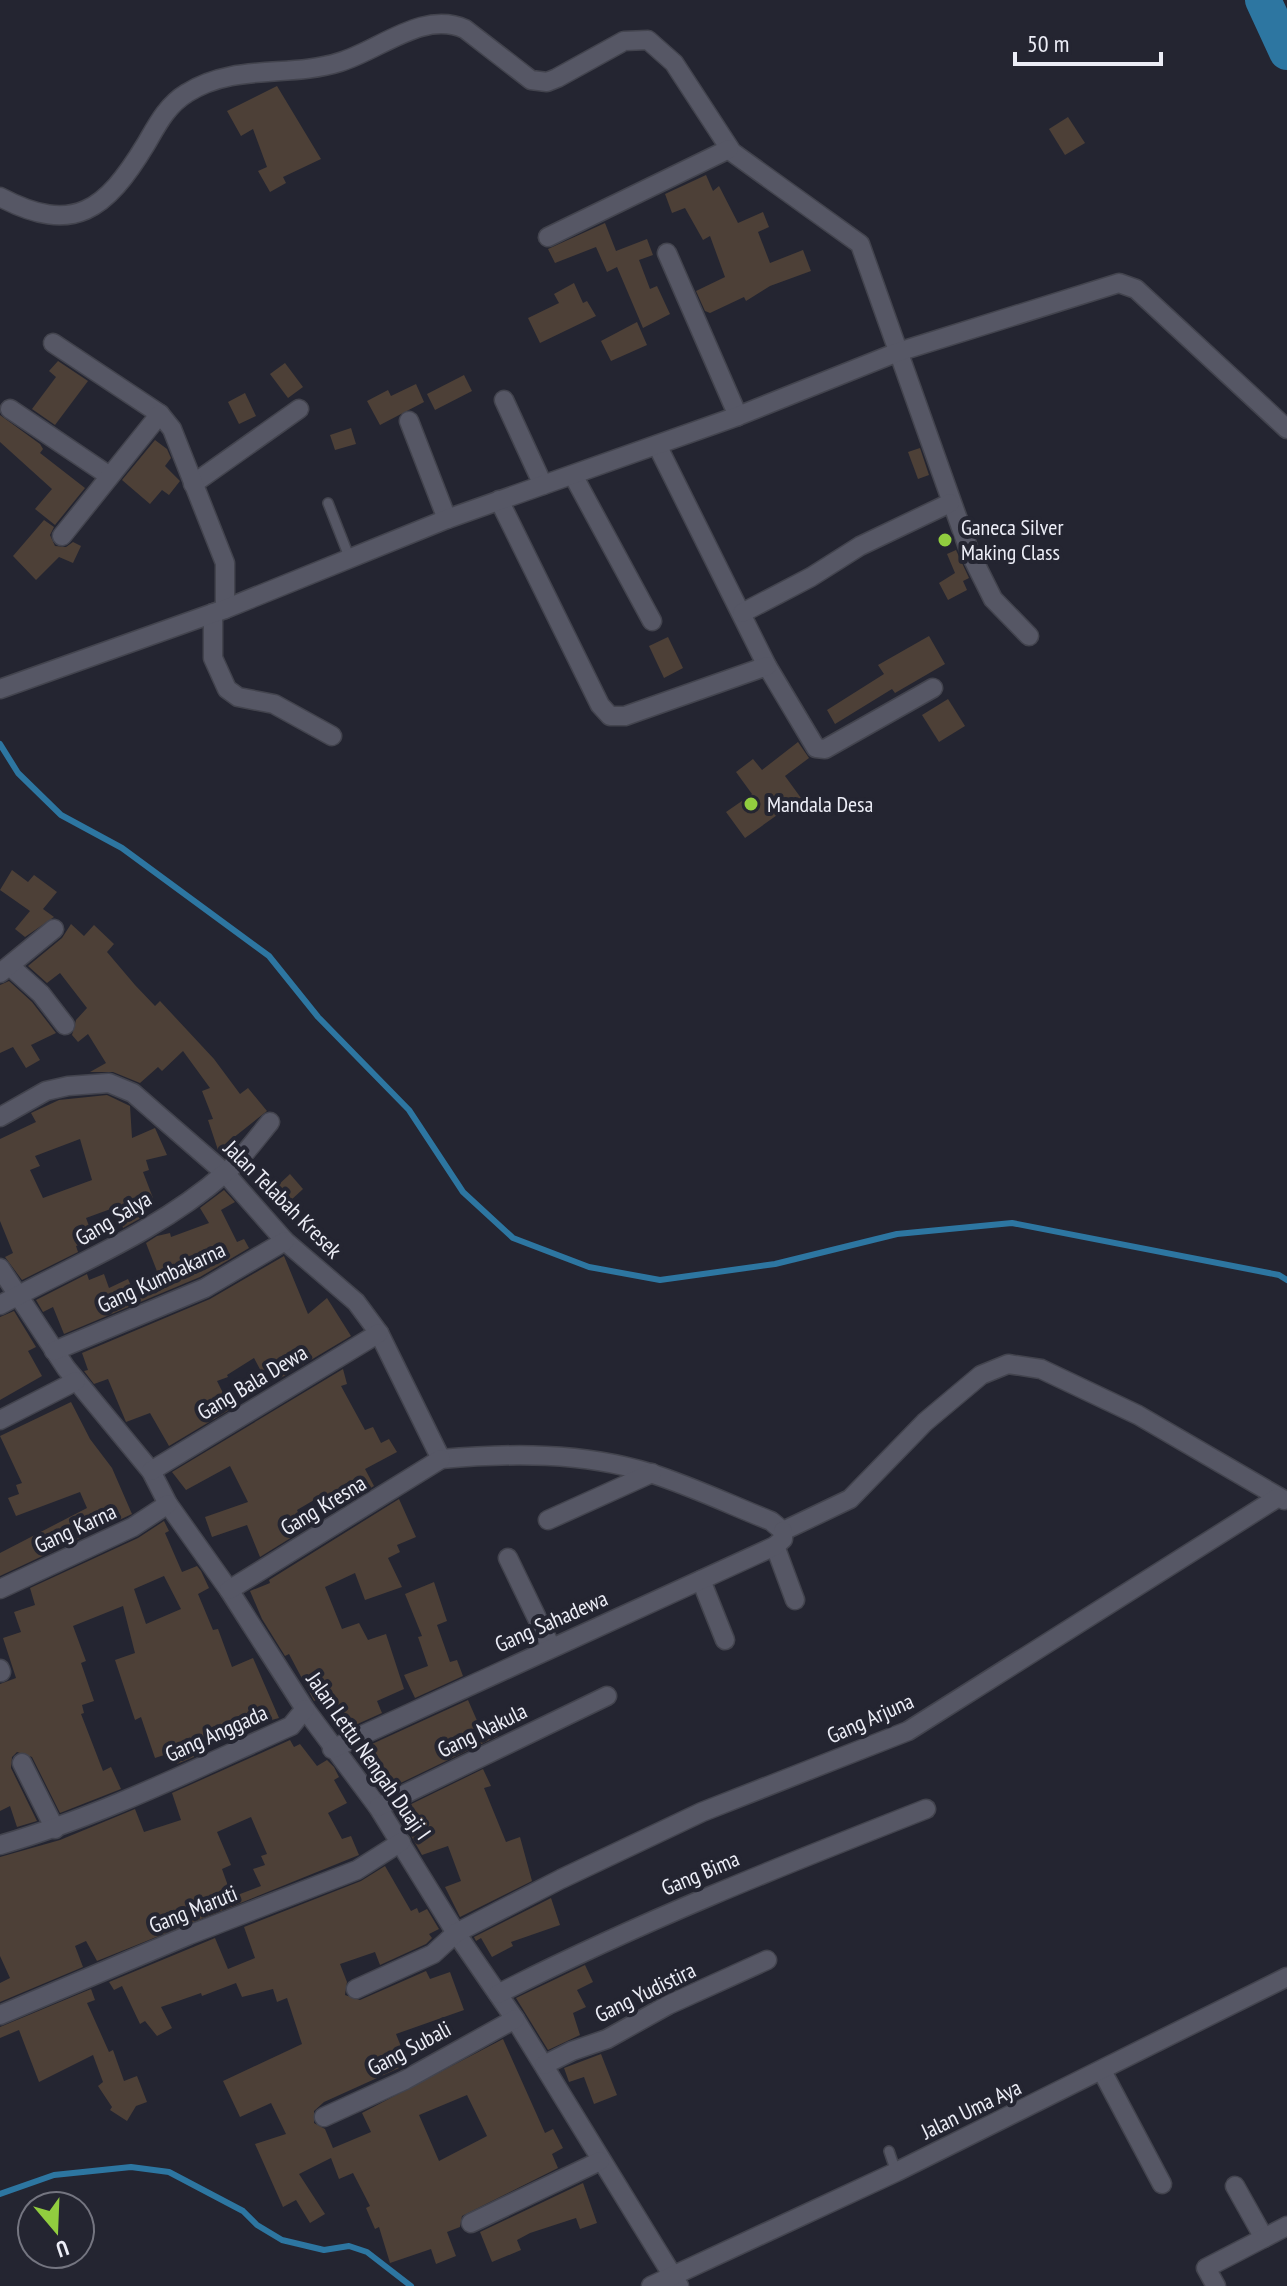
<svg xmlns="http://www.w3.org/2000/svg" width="1287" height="2286" font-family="'PT Sans Narrow',sans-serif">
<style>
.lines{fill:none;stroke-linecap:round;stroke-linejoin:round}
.stream{stroke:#2d76a1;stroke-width:6}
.river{stroke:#2d76a1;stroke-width:36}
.building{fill:#4d4037;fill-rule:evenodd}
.lane-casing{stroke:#43444e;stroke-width:12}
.street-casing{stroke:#43444e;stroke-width:21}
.lane{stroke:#565765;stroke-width:9}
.street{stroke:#565765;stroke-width:18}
.poi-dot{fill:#91cd3f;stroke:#242531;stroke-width:3}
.labels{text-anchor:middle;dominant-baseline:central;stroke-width:8;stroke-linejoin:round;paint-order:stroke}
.poi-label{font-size:22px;fill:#ecedf6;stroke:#242531;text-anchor:start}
.street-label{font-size:22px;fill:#ecedf6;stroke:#242531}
</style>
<rect width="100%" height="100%" fill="#242531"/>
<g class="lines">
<g class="stream">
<polyline points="0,744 18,773 61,815 122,848 269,956 318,1017 409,1110 463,1192 513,1238 589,1267 660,1280 775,1264 897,1234 1012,1223 1279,1275 1287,1280"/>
<polyline points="0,2194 54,2175 131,2167 169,2172 243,2211 257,2225 282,2240 324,2250 349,2246 367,2252 411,2286"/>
</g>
<polyline class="river" points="1263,0 1287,52"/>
</g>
<g class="building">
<polygon points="277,86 321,159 283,177 286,183 270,192 258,171 267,167 253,129 241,136 227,111"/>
<polygon points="1068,117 1085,143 1065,155 1049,129"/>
<polygon points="706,175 713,191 719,186 738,223 763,212 769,227 758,232 770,263 803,250 811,271 770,286 746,301 744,297 710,313 705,311 696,291 725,277 710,236 703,240 685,208 672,213 665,194"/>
<polygon points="605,223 616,251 647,239 653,255 639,260 650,289 657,286 670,314 643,328 617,267 607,272 596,247 555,263 548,249"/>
<polygon points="574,283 583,303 587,301 596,316 540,343 528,318 559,303 554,294"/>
<polygon points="637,322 647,345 611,361 601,341"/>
<polygon points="58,361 88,381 55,425 32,409 56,377 49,371"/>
<polygon points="285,363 303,387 288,398 270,374"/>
<polygon points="464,375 472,391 435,410 427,394"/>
<polygon points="416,384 424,402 380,425 367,401 388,390 391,396"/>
<polygon points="245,393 256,416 239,424 228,402"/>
<polygon points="0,415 40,444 43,449 40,453 85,488 55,525 35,509 52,489 0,442"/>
<polygon points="351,428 356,444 335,450 330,435"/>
<polygon points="155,440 167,449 171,458 165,466 180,481 169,495 162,490 150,504 122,480"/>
<polygon points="920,448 929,475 918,479 908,452"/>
<polygon points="44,520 54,527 50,535 55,546 66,547 73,542 81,546 73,563 59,557 36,580 13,556"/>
<polygon points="956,550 969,578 963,581 967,590 948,600 939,583 955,573 947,554"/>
<polygon points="929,636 945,664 895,693 892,689 835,724 827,710 884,674 878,665"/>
<polygon points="668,637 683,668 664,678 649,646"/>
<polygon points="948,699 965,726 939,742 922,715"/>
<polygon points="798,742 809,758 785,776 801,798 745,838 726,812 752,794 736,772 753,759 762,770"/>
<polygon points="12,870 28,882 34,875 57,892 43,909 54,917 25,937 15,929 30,911 0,890"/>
<polygon points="71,924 84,936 94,925 114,944 107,952 135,985 155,1006 160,1001 214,1059 240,1094 248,1088 267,1111 218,1150 208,1120 213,1119 202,1091 210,1088 183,1051 162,1071 158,1067 140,1083 113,1072 90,1072 106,1063 88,1034 78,1042 72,1035 76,1020 87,1008 60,973 47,983 28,966 62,938"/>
<polygon points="9,981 32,1002 56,1033 31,1045 40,1060 26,1068 13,1047 0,1053 0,985"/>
<path d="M107,1095L130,1106L132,1138L155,1128L167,1155L146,1160L149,1170L143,1172L153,1198L137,1204L141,1218L123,1228L116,1207L86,1218L94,1239L76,1246L78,1252L22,1280L5,1257L13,1253L0,1221V1139L36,1122L31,1113L59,1100ZM80,1139L92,1180L43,1198L30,1170L40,1166L35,1156Z"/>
<polygon points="290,1174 303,1189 289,1202 275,1188"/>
<polygon points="224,1190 235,1202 221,1210 237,1242 244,1239 249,1248 200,1277 64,1334 53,1307 43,1312 36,1300 87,1274 89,1280 104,1274 109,1288 128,1279 135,1295 162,1284 146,1243 157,1236 170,1233 171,1237 209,1223 200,1208"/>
<polygon points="284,1256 308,1314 327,1298 351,1336 274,1382 267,1370 262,1373 254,1358 227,1375 228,1377 217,1381 231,1409 169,1446 150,1413 126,1422 108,1379 94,1384 84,1371 88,1370 82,1353 210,1299"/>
<polygon points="14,1311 36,1347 28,1351 42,1376 0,1400 0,1317"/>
<polygon points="343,1369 347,1384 341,1386 365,1430 373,1427 381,1443 389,1439 397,1452 365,1469 374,1486 332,1512 326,1493 297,1510 305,1529 260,1557 247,1525 212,1537 205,1517 248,1502 230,1466 186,1490 172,1472"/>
<polygon points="71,1402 90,1439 112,1468 132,1514 0,1576 0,1553 87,1508 80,1492 16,1516 8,1498 19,1494 16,1485 22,1483 0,1436"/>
<polygon points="399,1499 416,1537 397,1545 400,1552 388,1558 402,1587 365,1600 355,1573 325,1587 342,1629 359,1623 368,1640 386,1634 404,1689 377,1701 382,1713 344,1730 329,1694 314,1701 289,1654 285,1656 262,1619 250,1591 270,1583 269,1580"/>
<path d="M164,1521L169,1531L165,1533L182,1572L197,1566L201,1571L209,1588L198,1594L213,1630L218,1629L232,1667L253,1658L279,1718L189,1742L194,1757L177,1764L173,1752L155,1758L141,1717L135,1720L115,1660L135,1653L123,1606L73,1626L86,1661L81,1663L94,1701L82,1705L84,1713L81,1714L103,1771L111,1767L121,1789L60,1813L32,1757L17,1752L12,1757L11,1768L37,1821L17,1827L10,1806L0,1811V1684L16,1678L3,1638L21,1632L14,1612L35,1605L30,1588L138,1538ZM164,1576L181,1609L146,1624L134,1589Z"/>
<polygon points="434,1582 447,1621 437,1625 450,1662 457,1660 463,1676 415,1698 404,1675 428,1666 418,1637 422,1636 405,1594"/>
<polygon points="468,1700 482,1732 495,1728 498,1736 386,1790 382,1782 379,1783 361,1749"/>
<path d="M290,1740L294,1747L300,1744L317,1766L327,1760L334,1767L339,1777L334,1780L347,1803L328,1813L342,1839L351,1836L359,1855L97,1961L86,1941L75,1946L83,1967L0,2002V1983L10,1978L0,1956V1857L60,1840L135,1809L144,1832L181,1820L172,1793ZM251,1817L267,1854L261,1856L265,1865L253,1869L261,1886L232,1897L222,1869L231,1865L217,1832Z"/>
<polygon points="483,1769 491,1786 484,1788 506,1842 520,1837 532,1881 460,1917 445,1887 461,1881 448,1846 422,1855 397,1811"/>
<path d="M385,1866L411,1911L417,1908L419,1913L427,1909L439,1929L429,1934L432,1938L426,1944L380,1965L375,1952L340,1964L347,1982L345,1995L360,2000L426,1971L430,1979L450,1972L464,2010L396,2034L408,2064L324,2102L314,2111V2123L325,2129L333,2148L371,2132L362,2113L503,2039L545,2133L553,2129L563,2148L552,2154L558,2168L462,2216L460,2227L447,2232L456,2256L436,2264L431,2249L390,2263L379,2227L375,2229L366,2208L370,2206L353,2173L339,2179L331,2158L299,2174L325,2214L310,2223L296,2200L283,2207L255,2144L286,2134L271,2103L240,2117L223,2081L302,2044L287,1998L277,2002L273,1989L242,1997L236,1983L202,1996L201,1993L161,2007L172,2028L157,2036L145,2021L140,2024L122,1986L114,1990L109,1982L215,1938L228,1969L255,1958L244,1927L361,1881ZM467,2095L487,2136L439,2161L419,2115Z"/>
<polygon points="551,1898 560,1925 511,1942 513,1946 492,1957 481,1938 476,1941 474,1937"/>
<polygon points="585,1965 593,1982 577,1990 586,2007 573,2013 580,2035 548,2050 516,1998"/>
<polygon points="91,1989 95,2000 87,2003 109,2052 113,2050 124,2081 137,2076 147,2102 136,2106 127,2121 110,2110 112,2107 98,2086 103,2082 93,2055 39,2082 19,2030 0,2038 0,2027"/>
<polygon points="601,2054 617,2095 594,2104 584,2077 569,2082 564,2068"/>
<polygon points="583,2183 597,2223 580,2229 576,2218 530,2233 517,2240 521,2250 492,2262 480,2232"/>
</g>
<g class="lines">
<defs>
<g id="lane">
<polyline points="328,503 350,559"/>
<polyline points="889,2151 896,2172"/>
</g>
<g id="street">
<path d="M0,197C74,236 106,210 146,144C157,125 167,105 187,93C234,63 290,78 340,62C380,50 423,10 465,29L531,80L547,82L557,78L624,41L648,40L674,63L732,152L860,244L970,553L993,599L1029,636"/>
<polyline points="548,237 729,149"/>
<polyline points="667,253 738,416"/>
<polyline points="53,343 160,414"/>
<polyline points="504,400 543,485"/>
<polyline points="10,409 108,475"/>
<polyline points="409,421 447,519"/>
<polyline points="657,445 767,666 816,748 825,749 933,688"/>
<polyline points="573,475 652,621"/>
<polyline points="193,484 299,409"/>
<polyline points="499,500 600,705 610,716 625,716 767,666"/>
<polyline points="62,536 160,414 172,429 225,563 225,609"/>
<polyline points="213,613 213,658 227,689 238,697 274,704 332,736"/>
<polyline points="742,613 811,577 860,546 950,503"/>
<polyline points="0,689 225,609 447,519 738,416 898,352 1119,283 1136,289 1287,429"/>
<polyline points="11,967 41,994 65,1025"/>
<polyline points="0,973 54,929"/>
<path d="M0,1117L46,1091L68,1086L109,1083L133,1093L225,1173L285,1241L356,1302L379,1333L441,1459C511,1453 582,1452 650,1473C691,1486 731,1505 771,1521L783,1531"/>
<polyline points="0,1268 66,1368 151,1471 168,1504 229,1590 305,1709 378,1807 456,1933 515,2019 679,2286"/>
<path d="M0,1305C76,1264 159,1231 225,1173C242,1159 256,1139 270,1122"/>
<polyline points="54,1351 205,1288 285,1241"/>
<polyline points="0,1420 76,1381"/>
<polyline points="151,1471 379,1333"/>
<polyline points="548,1520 652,1473"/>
<polyline points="783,1531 850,1499 925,1422 981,1375 1008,1364 1041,1369 1138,1415 1284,1500"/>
<polyline points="775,1546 795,1600"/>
<polyline points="508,1558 551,1647"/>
<polyline points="701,1580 725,1640"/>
<polyline points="0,1589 133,1527 168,1504"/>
<polyline points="229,1590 441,1459"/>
<polyline points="0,1669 1,1672"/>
<polyline points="332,1749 775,1546 783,1539 783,1531"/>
<polyline points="22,1763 55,1829"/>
<polyline points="378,1807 607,1696"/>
<path d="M0,1845C101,1816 195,1769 291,1726L305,1709"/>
<polyline points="356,1989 433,1954 456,1933 561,1879 702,1812 908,1731 1277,1498"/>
<path d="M498,1994C637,1923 781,1866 926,1809"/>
<polyline points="0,2015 189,1935 357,1870 401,1842"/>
<polyline points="544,2065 572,2051 607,2039 668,2005 767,1960"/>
<polyline points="1102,2071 1162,2184"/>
<polyline points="324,2117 405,2080 515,2019"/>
<polyline points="1235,2186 1264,2238"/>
<polyline points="471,2223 600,2161"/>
<polyline points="651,2286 896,2172 1287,1977"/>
<polyline points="1216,2286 1206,2268 1287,2226"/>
</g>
</defs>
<use href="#lane" class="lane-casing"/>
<use href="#street" class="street-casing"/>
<use href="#lane" class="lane"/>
<use href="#street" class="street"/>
</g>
<g class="poi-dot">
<circle cx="945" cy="540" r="8"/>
<circle cx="751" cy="804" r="8"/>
</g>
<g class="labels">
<g class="poi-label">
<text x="961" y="527">Ganeca Silver<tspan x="961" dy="25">Making Class</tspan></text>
<text x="767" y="804">Mandala Desa</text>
</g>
<g class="street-label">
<text transform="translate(283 1199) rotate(45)">Jalan Telabah Kresek</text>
<text transform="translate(113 1218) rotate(-31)">Gang Salya</text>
<text transform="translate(161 1277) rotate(-25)">Gang Kumbakarna</text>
<text transform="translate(252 1382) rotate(-31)">Gang Bala Dewa</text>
<text transform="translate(323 1505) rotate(-31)">Gang Kresna</text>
<text transform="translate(75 1528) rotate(-25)">Gang Karna</text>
<text transform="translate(551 1621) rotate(-24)">Gang Sahadewa</text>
<text transform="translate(870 1718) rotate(-24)">Gang Arjuna</text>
<text transform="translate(482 1730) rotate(-26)">Gang Nakula</text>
<text transform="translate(216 1733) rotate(-24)">Gang Anggada</text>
<text transform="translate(369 1756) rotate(55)">Jalan Lettu Nengah Duaji I</text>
<text transform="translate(700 1873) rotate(-23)">Gang Bima</text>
<text transform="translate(193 1909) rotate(-22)">Gang Maruti</text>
<text transform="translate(645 1992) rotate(-26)">Gang Yudistira</text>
<text transform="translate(409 2048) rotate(-28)">Gang Subali</text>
<text transform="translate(971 2109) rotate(-26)">Jalan Uma Aya</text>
</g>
</g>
<g transform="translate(56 2230) rotate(161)"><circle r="38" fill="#242531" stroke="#747580" stroke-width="2"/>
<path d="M0-6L14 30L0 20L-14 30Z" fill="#91cd3f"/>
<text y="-12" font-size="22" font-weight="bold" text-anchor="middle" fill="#ecedf6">U</text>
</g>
<path d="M1015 52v12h146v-12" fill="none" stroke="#ecedf6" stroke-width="4"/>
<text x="1027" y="52" font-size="24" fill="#ecedf6" stroke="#242531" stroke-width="6" paint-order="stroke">50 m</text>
</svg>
